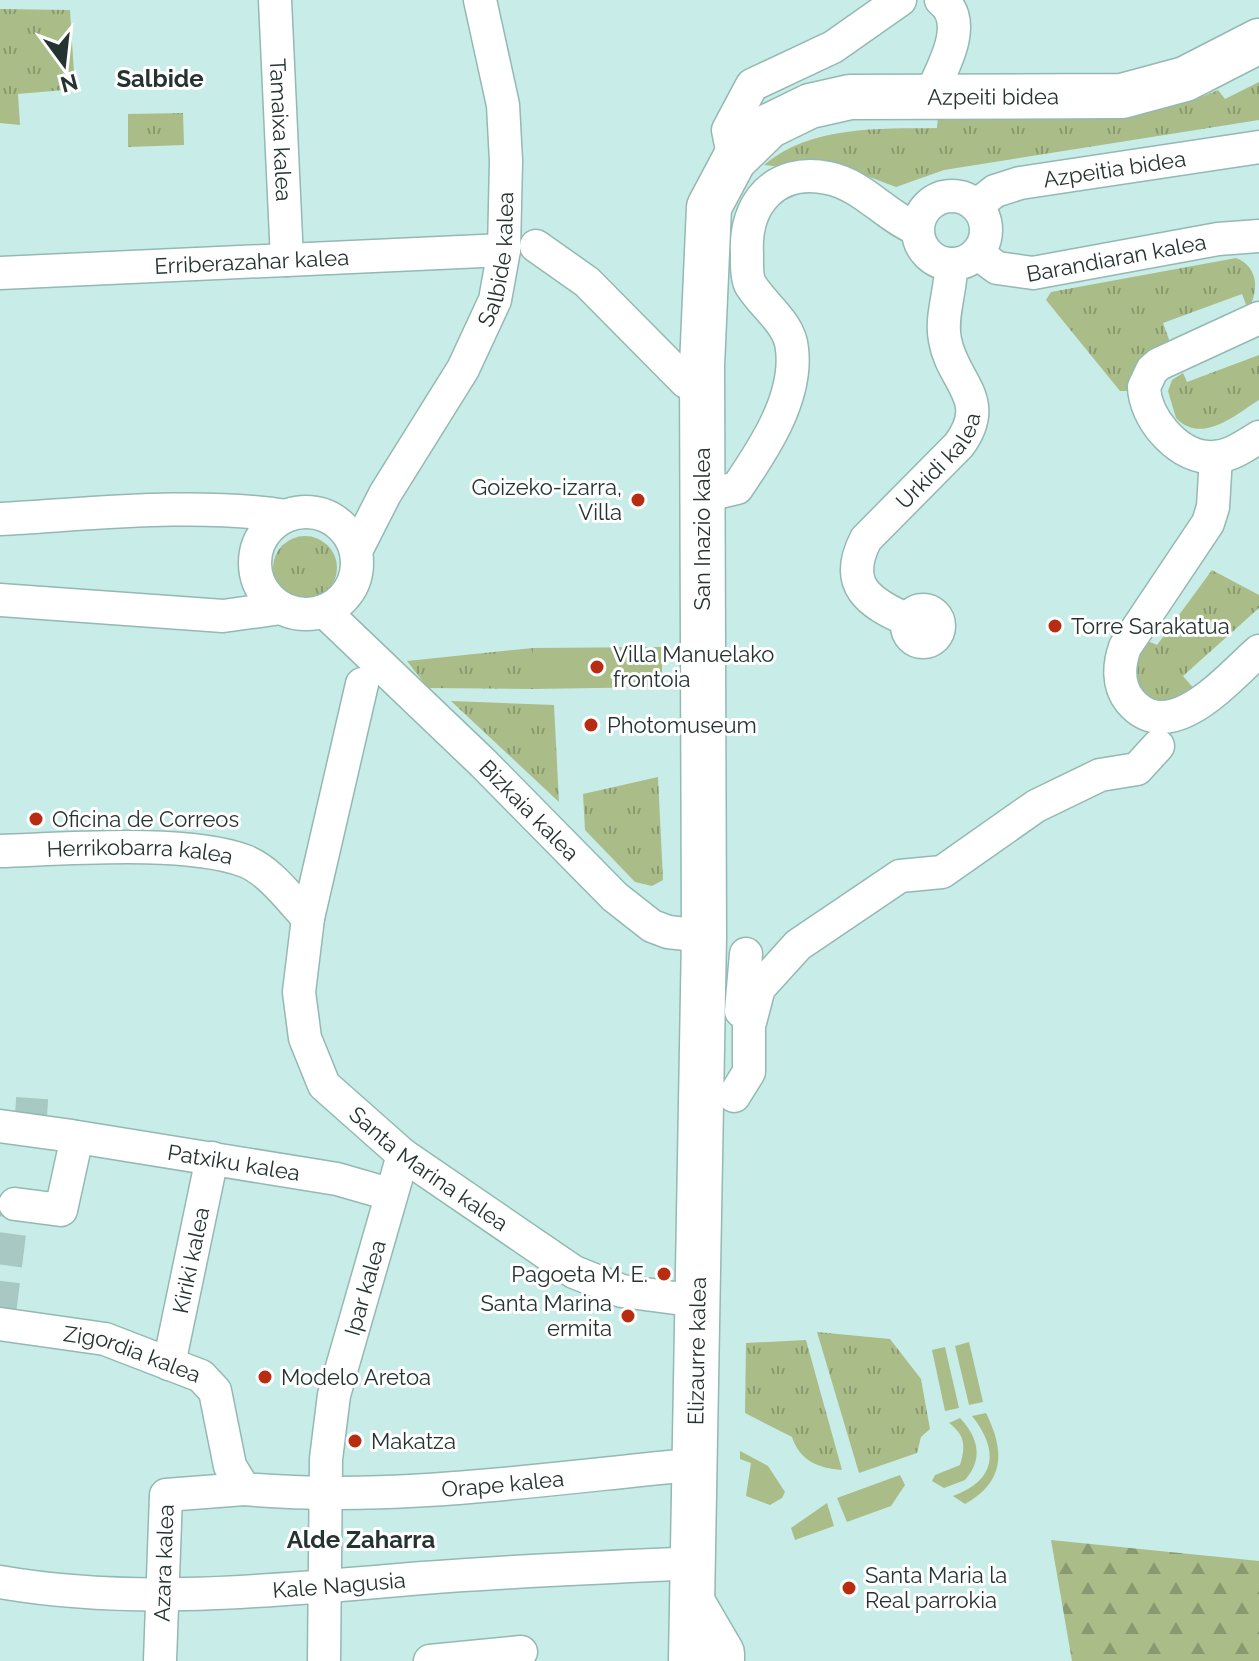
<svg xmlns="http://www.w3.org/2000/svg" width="1259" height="1661" font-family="Raleway,sans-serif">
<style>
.grass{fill:url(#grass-tufts)}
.forest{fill:url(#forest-firs)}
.garden{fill:#aabd88}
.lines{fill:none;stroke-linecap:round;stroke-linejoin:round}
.street-tunnel{stroke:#a7c8c3;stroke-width:32;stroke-dasharray:32 16;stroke-linecap:butt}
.street-casing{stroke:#94b8b2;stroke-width:35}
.secondary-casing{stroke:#94b8b2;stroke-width:47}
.street{stroke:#fff;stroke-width:32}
.secondary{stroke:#fff;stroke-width:44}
.poi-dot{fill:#b82c11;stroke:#fff;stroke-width:3}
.labels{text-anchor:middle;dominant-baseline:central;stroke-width:6;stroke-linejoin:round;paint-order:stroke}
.street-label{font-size:22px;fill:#253331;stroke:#fff}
.poi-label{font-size:22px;fill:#253331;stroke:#fff;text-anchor:start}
.neighbourhood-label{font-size:24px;font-weight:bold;fill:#253331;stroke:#fff}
</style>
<defs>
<pattern id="grass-tufts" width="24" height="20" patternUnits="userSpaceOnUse" patternTransform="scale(2)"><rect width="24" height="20" fill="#aabd88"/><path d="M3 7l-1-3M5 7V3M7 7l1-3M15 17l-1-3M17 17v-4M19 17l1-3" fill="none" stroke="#8a9a70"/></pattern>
<pattern id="forest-firs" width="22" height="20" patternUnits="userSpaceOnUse" patternTransform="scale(2)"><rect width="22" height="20" fill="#aabd88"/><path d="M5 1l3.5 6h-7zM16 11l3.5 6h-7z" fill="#8a9a70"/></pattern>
</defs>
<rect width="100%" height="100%" fill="#c8ede8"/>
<g class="grass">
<polygon points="0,9 70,10 75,89 18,94 20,125 0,123"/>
<path d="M1259,82V120L944,170L896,187L867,176L764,165C811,125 879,129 937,128L938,116C1031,118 1132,130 1218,90L1225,99Z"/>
<polygon points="183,113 184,145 128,147 128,114"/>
<path d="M1236,258C1259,267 1259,291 1248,310L1242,294L1163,323L1170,342C1149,355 1132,364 1128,391H1120L1046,300L1051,292Z"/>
<path d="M1259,355V400C1235,415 1202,445 1176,418L1168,391L1172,380L1183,373L1187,382Z"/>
<circle cx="305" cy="568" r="32"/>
<polygon points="1212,570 1259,595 1259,608 1183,676 1196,691 1175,703 1151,700 1134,682 1141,638 1157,645"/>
<polygon points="533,648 533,689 428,688 407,661"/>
<polygon points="451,701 554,705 559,802"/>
<polygon points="658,777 663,880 652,886 635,882 585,830 583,794"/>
<polygon points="817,1332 890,1339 921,1379 930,1429 921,1437 917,1453 859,1473"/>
<path d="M806,1340L842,1470C818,1468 800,1461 792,1437L745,1413L746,1343Z"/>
</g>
<polygon class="forest" points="1051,1540 1259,1561 1259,1661 1072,1661"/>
<g class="garden">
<polygon points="662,647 662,687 533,689 533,648"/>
<polygon points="969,1342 983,1402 969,1405 955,1346"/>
<polygon points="945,1347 959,1408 945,1411 932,1350"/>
<path d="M986,1413C1005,1451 1005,1482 965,1504L953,1496C997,1480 999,1450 972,1416Z"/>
<path d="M960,1418C978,1437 984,1459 965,1480L944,1488L932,1481L935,1475L960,1465C966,1446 965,1435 949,1423Z"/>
<polygon points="740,1451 768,1466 785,1492 782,1498 770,1505 746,1496 751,1463 740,1459"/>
<polygon points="900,1475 905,1485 891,1506 847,1522 837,1498"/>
<polygon points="827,1503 834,1526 795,1540 791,1528"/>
</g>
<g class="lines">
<g class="street-tunnel">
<polyline points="30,1130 33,1086"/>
<polyline points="0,1313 14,1202"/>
</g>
<defs>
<g id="street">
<path id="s1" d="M275,0L287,260"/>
<path d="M930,96C941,71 971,22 941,0"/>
<polyline points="734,160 728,130 752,85 833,47 900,0"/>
<circle cx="952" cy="230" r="34"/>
<path id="s2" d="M976,206L995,191L1020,183L1259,147"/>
<polyline points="536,246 587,282 686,382"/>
<path id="s3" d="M977,253L997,268L1033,273L1218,239L1259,236"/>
<path id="s4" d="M0,273L504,250"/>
<path d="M1259,318L1159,364L1152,370L1144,387C1145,417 1175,454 1207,457C1227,459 1243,447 1259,437"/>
<path d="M1216,457L1213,507L1208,523L1125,647C1119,664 1117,685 1130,701C1170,749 1229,677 1259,651"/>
<path d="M703,496L737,488C763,450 798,398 792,349C790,323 763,306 750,284C746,275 747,263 747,254C744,204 775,167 828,178C863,185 885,216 917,229"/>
<circle cx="306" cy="563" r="51"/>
<path d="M0,519C92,514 195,502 286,516"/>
<path id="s5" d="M356,551L385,494L463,369L495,300L504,250L506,161L503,105L480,0"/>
<polyline points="0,600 223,616 281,608"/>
<circle cx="923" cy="626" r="16"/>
<path id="s6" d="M324,611L483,763L615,897L652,926L668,932L704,936"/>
<path id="s7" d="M908,620C869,603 842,585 866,539L959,445C993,399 952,382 945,340C940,316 952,288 951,264"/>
<path id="s8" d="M0,851C63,849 187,839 245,861C270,871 290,899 308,918L299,992L305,1038L324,1085L403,1155L574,1272L622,1291L698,1301"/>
<polyline points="308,918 362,684"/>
<polyline points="741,1011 746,954"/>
<polyline points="734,1096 749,1072 749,1026 759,988 798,945 900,876 942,872 1036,806 1100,775 1137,769 1158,746"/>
<polyline points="0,1126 72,1136"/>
<path id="s9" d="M15,1204L61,1210L77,1137L337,1179L389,1194"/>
<path id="s10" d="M0,1324L105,1339L201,1376L215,1391L230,1466L244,1489C388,1502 536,1480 679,1466"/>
<path id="s11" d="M169,1364L212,1158"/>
<path id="s12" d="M0,1582C132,1605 266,1591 399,1580C491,1572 584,1568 677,1564"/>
<path id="s13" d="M160,1661L166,1495L244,1489"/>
<path id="s14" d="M324,1661L326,1459L334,1395L403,1155"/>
<polyline points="430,1661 521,1652"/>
</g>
<g id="secondary">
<polyline points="694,1605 722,1653 722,1661"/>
<path id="s15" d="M691,1661L704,936L702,366L709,207L734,160L769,126L810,106L850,97L1122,96L1185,79L1259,41"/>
</g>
</defs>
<use href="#street" class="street-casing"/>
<use href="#secondary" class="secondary-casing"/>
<use href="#street" class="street"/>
<use href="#secondary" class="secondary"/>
</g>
<g class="poi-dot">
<circle cx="638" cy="500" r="8"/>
<circle cx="1055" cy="626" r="8"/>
<circle cx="597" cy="667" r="8"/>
<circle cx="591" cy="725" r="8"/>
<circle cx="36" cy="819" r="8"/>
<circle cx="664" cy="1274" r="8"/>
<circle cx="628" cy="1316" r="8"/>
<circle cx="265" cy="1377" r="8"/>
<circle cx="355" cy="1441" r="8"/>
<circle cx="849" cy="1588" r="8"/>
</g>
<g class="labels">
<g class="street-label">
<text stroke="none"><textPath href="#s15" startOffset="1786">Azpeiti bidea</textPath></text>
<text stroke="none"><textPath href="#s1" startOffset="130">Tamaixa kalea</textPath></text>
<text stroke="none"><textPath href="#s2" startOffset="146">Azpeitia bidea</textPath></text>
<text stroke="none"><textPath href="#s3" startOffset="146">Barandiaran kalea</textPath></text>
<text stroke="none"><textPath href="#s5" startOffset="328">Salbide kalea</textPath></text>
<text stroke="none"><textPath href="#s4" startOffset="252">Erriberazahar kalea</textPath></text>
<text stroke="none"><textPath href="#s7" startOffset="216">Urkidi kalea</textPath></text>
<text transform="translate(702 529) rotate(-90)">San Inazio kalea</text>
<text stroke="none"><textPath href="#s6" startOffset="286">Bizkaia kalea</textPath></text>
<text stroke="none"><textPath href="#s8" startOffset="140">Herrikobarra kalea</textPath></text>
<text stroke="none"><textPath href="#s9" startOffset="280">Patxiku kalea</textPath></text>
<text stroke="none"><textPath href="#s8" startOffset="638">Santa Marina kalea</textPath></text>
<text stroke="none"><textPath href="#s11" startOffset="106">Kiriki kalea</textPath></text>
<text stroke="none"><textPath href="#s14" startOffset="378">Ipar kalea</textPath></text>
<text stroke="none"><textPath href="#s15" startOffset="310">Elizaurre kalea</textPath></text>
<text stroke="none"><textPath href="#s10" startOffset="136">Zigordia kalea</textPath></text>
<text stroke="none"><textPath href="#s10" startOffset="592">Orape kalea</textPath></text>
<text stroke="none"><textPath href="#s13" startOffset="98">Azara kalea</textPath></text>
<text stroke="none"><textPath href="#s12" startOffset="340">Kale Nagusia</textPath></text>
</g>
<g class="poi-label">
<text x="622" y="487" text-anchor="end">Goizeko-izarra,<tspan x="622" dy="25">Villa</tspan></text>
<text x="1071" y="626">Torre Sarakatua</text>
<text x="613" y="654">Villa Manuelako<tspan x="613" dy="25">frontoia</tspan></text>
<text x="607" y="725">Photomuseum</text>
<text x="52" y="819">Oficina de Correos</text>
<text x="648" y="1274" text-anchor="end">Pagoeta M. E.</text>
<text x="612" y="1303" text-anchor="end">Santa Marina<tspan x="612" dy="25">ermita</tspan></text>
<text x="281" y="1377">Modelo Aretoa</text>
<text x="371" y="1441">Makatza</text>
<text x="865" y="1575">Santa Maria la<tspan x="865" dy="25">Real parrokia</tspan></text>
</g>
<g class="neighbourhood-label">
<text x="160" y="78">Salbide</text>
<text x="361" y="1539">Alde Zaharra</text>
</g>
</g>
<g transform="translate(64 64) rotate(165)" stroke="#ffffff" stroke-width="6" paint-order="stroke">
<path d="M0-6L14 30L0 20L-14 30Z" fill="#253331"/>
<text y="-12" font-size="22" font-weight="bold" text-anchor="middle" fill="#253331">N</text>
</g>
</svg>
